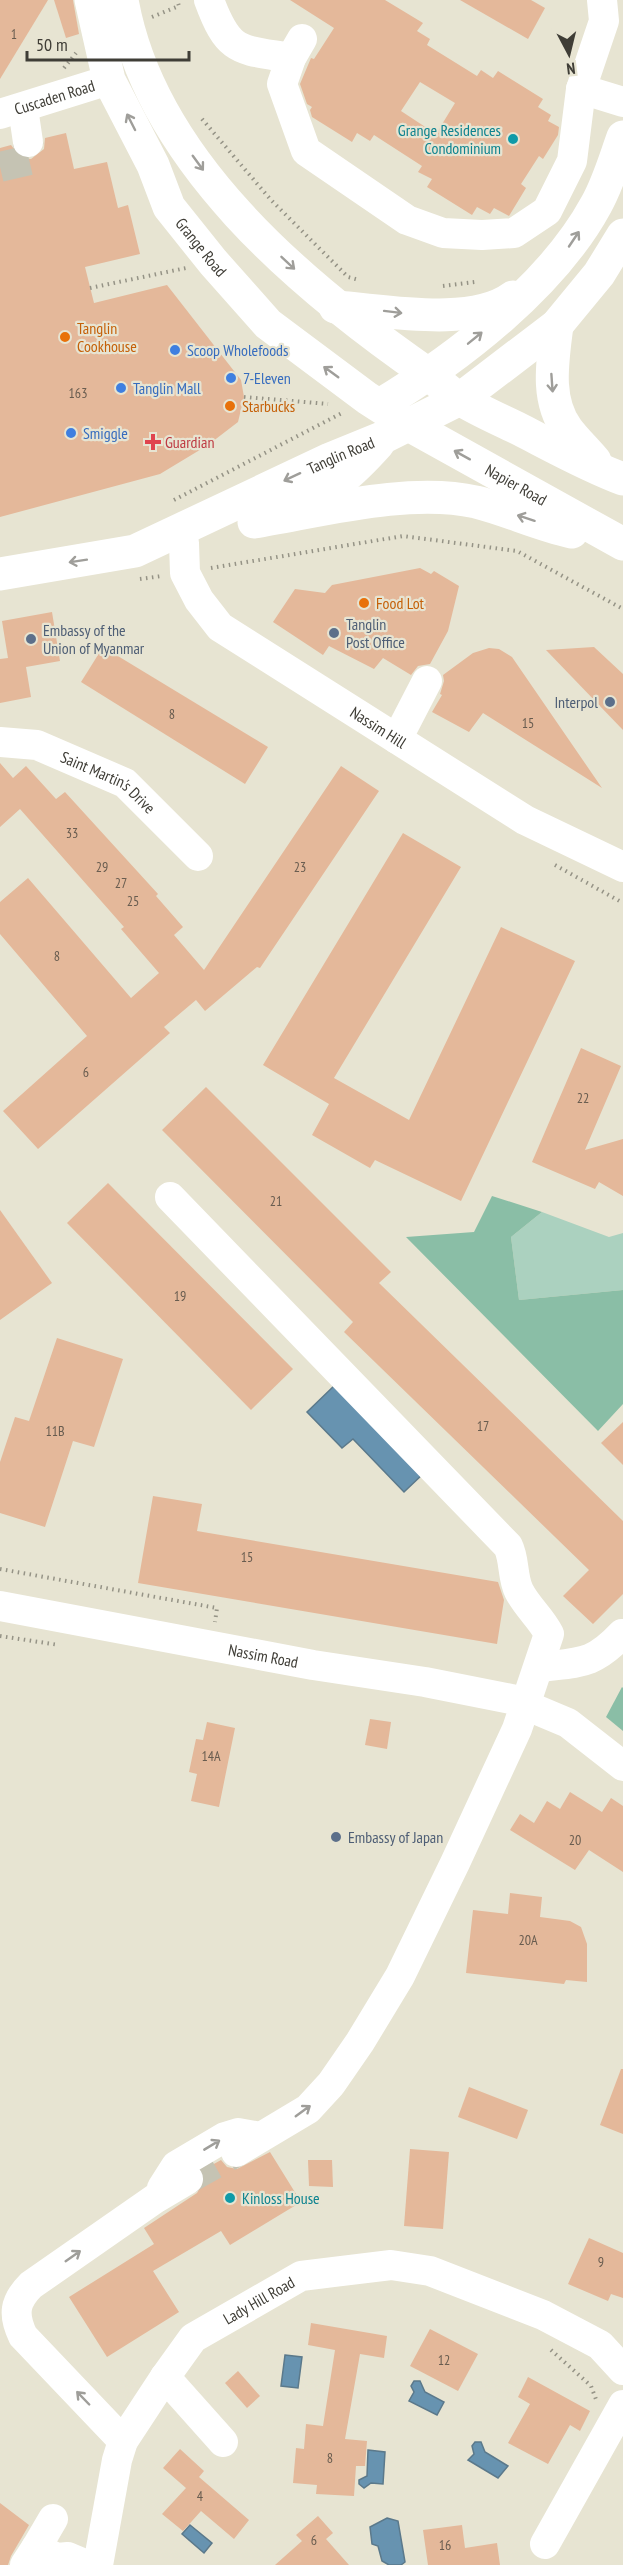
<svg xmlns="http://www.w3.org/2000/svg" width="623" height="2565" font-family="'PT Sans Narrow',sans-serif">
<style>
.green{fill:#abd1bf}
.forest{fill:#8abea6}
.water{fill:#6793b0;stroke:#5b798b;stroke-width:1.5}
.building{fill:#e4b89a;fill-rule:evenodd}
.lines{fill:none;stroke-linecap:round;stroke-linejoin:round}
.minor-tunnel{stroke:#c5c3b3;stroke-width:30;stroke-dasharray:30 15;stroke-linecap:butt}
.path{stroke:#959386;stroke-width:4;stroke-dasharray:1.5 4.5;stroke-linecap:butt}
.minor{stroke:#fff;stroke-width:30}
.major{stroke:#fff;stroke-width:33}
.oneway{stroke:#9f9e9a}
.culture-dot{fill:#0f9aa8;stroke:#e7e4d2;stroke-width:2}
.food-dot{fill:#e8710a;stroke:#e7e4d2;stroke-width:2}
.shop-dot{fill:#3f7fe0;stroke:#e7e4d2;stroke-width:2}
.health-dot{fill:#e0444e;stroke:#e7e4d2;stroke-width:2}
.service-dot{fill:#5c6f8a;stroke:#e7e4d2;stroke-width:2}
.labels{text-anchor:middle;dominant-baseline:central;stroke-width:4.5;stroke-linejoin:round;paint-order:stroke}
.number-label{font-size:14px;fill:#685c4f}
.street-label{font-size:16px;fill:#3f3d36;stroke:#e7e4d2}
.culture-label{font-size:16px;fill:#0d838f;stroke:#e7e4d2;text-anchor:end}
.food-label{font-size:16px;fill:#c56008;stroke:#e7e4d2;text-anchor:start}
.shop-label{font-size:16px;fill:#366cbe;stroke:#e7e4d2;text-anchor:start}
.health-label{font-size:16px;fill:#be3a42;stroke:#e7e4d2;text-anchor:start}
.service-label{font-size:16px;fill:#4e5e75;stroke:#e7e4d2;text-anchor:start}
</style>
<rect width="100%" height="100%" fill="#e7e4d2"/>
<polygon class="green" points="542,1212 609,1237 623,1233 623,1290 519,1300 511,1237"/>
<g class="forest">
<polygon points="492,1196 542,1212 511,1237 519,1300 623,1290 623,1404 598,1431 406,1237 474,1232"/>
<polygon points="622,1687 623,1688 623,1731 606,1717"/>
</g>
<g class="water">
<polygon points="337,1383 424,1473 404,1492 353,1439 342,1448 307,1412"/>
<polygon points="285,2355 302,2357 298,2388 281,2386"/>
<polygon points="414,2381 420,2381 425,2392 444,2402 437,2415 409,2401 414,2392 411,2386"/>
<polygon points="475,2442 481,2442 485,2452 508,2466 498,2478 468,2460 474,2454 472,2446"/>
<polygon points="368,2450 385,2452 383,2484 371,2483 364,2488 359,2484 359,2480 367,2476"/>
<polygon points="387,2518 398,2521 405,2562 401,2565 389,2565 382,2561 378,2546 372,2544 370,2527"/>
<polygon points="190,2525 212,2543 204,2553 182,2534"/>
</g>
<g class="building">
<polygon points="0,0 48,0 0,79"/>
<polygon points="54,0 73,0 79,34 66,38"/>
<path d="M290,0H385L423,23L417,31L430,39L427,45L477,76L481,70L493,78L498,71L543,99L538,107L551,115L548,121L559,127L558,135L543,159L539,156L521,184L526,188L509,216L494,208L490,214L477,207L472,215L427,187L432,179L418,172L422,166L374,135L370,141L357,133L352,142L312,117L310,110L312,107L307,104L300,84L311,58L314,59L334,28ZM420,82L455,103L436,134L401,111Z"/>
<polygon points="460,0 531,0 545,8 528,39"/>
<polygon points="66,133 74,169 107,162 118,208 128,205 140,254 85,267 94,303 167,285 241,380 244,397 238,422 208,445 160,474 0,517 0,148 11,145 21,158 31,159 44,149 45,138"/>
<polygon points="420,568 431,574 434,571 459,586 448,631 430,664 418,666 411,675 383,658 374,669 329,646 323,655 273,622 295,589 325,593 332,585"/>
<polygon points="52,612 60,661 26,667 31,697 0,703 0,659 8,658 2,621"/>
<polygon points="103,647 268,747 245,784 81,682"/>
<polygon points="594,647 623,674 623,730 546,650"/>
<polygon points="489,648 499,649 512,657 602,788 483,713 469,732 432,712 442,695 440,694 444,681 443,675 473,653"/>
<polygon points="0,763 13,778 26,766 56,799 65,792 158,894 156,896 183,927 174,935 204,970 341,766 379,791 260,968 257,967 205,1011 196,1000 164,1027 170,1033 38,1149 3,1111 87,1036 0,934 0,902 28,878 131,998 159,973 121,929 124,927 20,809 0,827"/>
<polygon points="403,833 461,867 334,1078 409,1120 501,927 575,961 461,1201 375,1160 370,1168 312,1135 329,1104 263,1065"/>
<polygon points="581,1048 621,1066 585,1150 623,1139 623,1196 599,1182 595,1189 532,1162"/>
<polygon points="206,1087 391,1272 379,1283 623,1521 623,1594 593,1624 563,1596 589,1570 344,1332 353,1322 162,1130"/>
<polygon points="108,1183 293,1369 251,1410 67,1223"/>
<polygon points="0,1210 52,1283 0,1320"/>
<polygon points="57,1338 123,1359 94,1447 73,1441 45,1527 0,1513 0,1462 15,1417 29,1421"/>
<polygon points="623,1422 623,1465 601,1443"/>
<polygon points="153,1496 202,1504 197,1531 498,1582 504,1600 497,1644 138,1583"/>
<polygon points="370,1719 391,1722 387,1749 365,1745"/>
<polygon points="207,1722 235,1728 219,1807 191,1801 197,1774 189,1772 196,1739 203,1740"/>
<polygon points="570,1792 602,1812 611,1798 623,1806 623,1872 589,1850 575,1870 510,1830 520,1814 534,1823 547,1801 560,1809"/>
<polygon points="510,1893 542,1897 540,1917 570,1921 581,1927 587,1944 587,1982 566,1980 564,1984 466,1973 473,1910 508,1914"/>
<polygon points="621,2069 623,2069 623,2134 600,2125"/>
<polygon points="469,2087 528,2110 517,2139 458,2117"/>
<polygon points="410,2149 449,2152 443,2229 404,2226"/>
<polygon points="270,2152 301,2202 230,2245 221,2231 153,2271 179,2312 107,2357 69,2297 154,2244 144,2228 197,2193 205,2179 203,2170 221,2160 227,2167 237,2169"/>
<polygon points="308,2160 332,2160 333,2187 309,2186"/>
<polygon points="589,2238 623,2253 623,2298 611,2294 608,2301 568,2284"/>
<polygon points="311,2323 387,2336 384,2358 360,2354 345,2439 367,2441 365,2466 356,2466 354,2496 316,2494 317,2485 293,2483 296,2448 304,2449 306,2424 323,2426 335,2350 308,2345"/>
<polygon points="430,2329 478,2354 458,2391 410,2366"/>
<polygon points="238,2371 260,2396 247,2408 225,2383"/>
<polygon points="528,2377 590,2411 580,2431 570,2425 548,2464 508,2443 530,2404 518,2397"/>
<polygon points="180,2449 204,2471 199,2477 249,2520 234,2539 201,2511 183,2531 162,2514 186,2488 163,2468"/>
<polygon points="0,2503 29,2525 11,2556 8,2565 0,2565"/>
<polygon points="318,2516 333,2533 326,2539 349,2565 275,2565 302,2541 296,2535"/>
<polygon points="462,2525 465,2548 497,2543 500,2565 428,2565 423,2530"/>
</g>
<g class="lines">
<g class="minor-tunnel">
<polyline points="0,167 30,160 28,142"/>
<polyline points="188,2179 236,2152"/>
</g>
<g class="path">
<polyline points="152,17 179,6 177,0"/>
<polyline points="64,68 76,53"/>
<polyline points="202,119 271,200 348,277 359,280"/>
<polyline points="443,286 475,282"/>
<polyline points="90,288 186,268"/>
<polyline points="244,397 328,404"/>
<polyline points="174,500 344,412"/>
<polyline points="211,568 403,536 517,551 623,609"/>
<polyline points="140,579 162,576"/>
<polyline points="555,865 623,903"/>
<polyline points="0,1569 217,1608 215,1622"/>
<polyline points="0,1636 59,1645"/>
<polyline points="551,2350 591,2386 597,2402"/>
</g>
<g class="minor">
<path d="M209,0C229,54 239,49 291,58"/>
<polyline points="302,39 291,58 282,84 306,151 407,220 443,233 482,235 514,233 547,211 572,161 581,89 604,21 602,0"/>
<polyline points="581,89 623,102"/>
<polyline points="23,108 28,142"/>
<path id="s1" d="M0,114L109,80"/>
<path id="s2" d="M184,543L185,573L199,600L220,627L525,820L623,867"/>
<polyline points="397,739 427,681"/>
<path id="s3" d="M0,742L37,745L125,783L198,856"/>
<path d="M170,1197L508,1546C515,1560 512,1577 519,1591C527,1607 541,1618 549,1634L517,1729L455,1863L400,1976L360,2042L331,2084L308,2109L236,2152"/>
<path id="s4" d="M0,1606L313,1665L425,1682L511,1699L568,1723L623,1766"/>
<path d="M540,1667C580,1662 593,1665 622,1634"/>
<polyline points="162,2188 176,2166 225,2137 238,2133 255,2136"/>
<polyline points="165,2377 223,2442"/>
<path d="M123,2441L23,2336C13,2315 14,2302 31,2285L156,2198L188,2179"/>
<polyline points="545,2544 623,2405"/>
<polyline points="36,2548 53,2519"/>
<polyline points="25,2565 36,2548 57,2558 68,2557 87,2565"/>
<path id="s5" d="M98,2565L117,2460L123,2441L165,2377L193,2338L301,2276L391,2265L430,2271L543,2315L600,2345L623,2370"/>
</g>
<g class="major">
<path id="s6" d="M91,0L109,80L153,165L169,207L213,262L268,324L367,398L409,425L623,544"/>
<path d="M122,0C150,160 301,286 428,374C439,382 448,392 460,399C479,411 501,420 521,430C554,447 588,466 623,479"/>
<path d="M335,307C384,310 471,328 513,297"/>
<path d="M557,325C553,359 545,399 567,429C575,440 586,450 595,461"/>
<path d="M380,405C458,358 552,286 596,205C608,184 615,159 623,137"/>
<path d="M295,505C333,490 351,474 378,444"/>
<path d="M254,522C321,511 409,487 476,502C508,510 539,525 572,532"/>
<path id="s7" d="M0,574L135,551L330,459L384,437L460,399L557,325L599,274L623,235"/>
</g>
</g>
<defs><path id="oneway-shaft" d="M-6 0H5M1.5-3L5.5 0L1.5 3" fill="none" stroke-width="1.6" stroke-linecap="round" stroke-linejoin="round" transform="scale(1.5)"/></defs>
<g class="oneway">
<use href="#oneway-shaft" transform="translate(131 122) rotate(-117)"/>
<use href="#oneway-shaft" transform="translate(198 163) rotate(54)"/>
<use href="#oneway-shaft" transform="translate(574 239) rotate(-56)"/>
<use href="#oneway-shaft" transform="translate(288 263) rotate(43)"/>
<use href="#oneway-shaft" transform="translate(393 312) rotate(7)"/>
<use href="#oneway-shaft" transform="translate(475 338) rotate(-39)"/>
<use href="#oneway-shaft" transform="translate(331 372) rotate(-144)"/>
<use href="#oneway-shaft" transform="translate(552 383) rotate(86)"/>
<use href="#oneway-shaft" transform="translate(462 455) rotate(-151)"/>
<use href="#oneway-shaft" transform="translate(292 477) rotate(155)"/>
<use href="#oneway-shaft" transform="translate(526 518) rotate(-162)"/>
<use href="#oneway-shaft" transform="translate(78 561) rotate(171)"/>
<use href="#oneway-shaft" transform="translate(303 2111) rotate(-36)"/>
<use href="#oneway-shaft" transform="translate(212 2145) rotate(-31)"/>
<use href="#oneway-shaft" transform="translate(73 2256) rotate(-35)"/>
<use href="#oneway-shaft" transform="translate(83 2398) rotate(-134)"/>
</g>
<g class="culture-dot">
<circle cx="513" cy="139" r="6"/>
<circle cx="230" cy="2198" r="6"/>
</g>
<g class="food-dot">
<circle cx="65" cy="337" r="6"/>
<circle cx="230" cy="406" r="6"/>
<circle cx="364" cy="603" r="6"/>
</g>
<g class="shop-dot">
<circle cx="175" cy="350" r="6"/>
<circle cx="231" cy="378" r="6"/>
<circle cx="121" cy="388" r="6"/>
<circle cx="71" cy="433" r="6"/>
</g>
<path class="health-dot" d="M150 433h6v6h6v6h-6v6h-6v-6h-6v-6h6z"/>
<g class="service-dot">
<circle cx="334" cy="633" r="6"/>
<circle cx="31" cy="639" r="6"/>
<circle cx="610" cy="702" r="6"/>
<circle cx="336" cy="1837" r="6"/>
</g>
<g class="labels">
<g class="number-label">
<text x="14" y="34">1</text>
<text x="78" y="393">163</text>
<text x="172" y="714">8</text>
<text x="528" y="723">15</text>
<text x="72" y="833">33</text>
<text x="102" y="867">29</text>
<text x="300" y="867">23</text>
<text x="121" y="883">27</text>
<text x="133" y="901">25</text>
<text x="57" y="956">8</text>
<text x="86" y="1072">6</text>
<text x="583" y="1098">22</text>
<text x="276" y="1201">21</text>
<text x="180" y="1296">19</text>
<text x="483" y="1426">17</text>
<text x="55" y="1431">11B</text>
<text x="247" y="1557">15</text>
<text x="211" y="1756">14A</text>
<text x="575" y="1840">20</text>
<text x="528" y="1940">20A</text>
<text x="601" y="2262">9</text>
<text x="444" y="2360">12</text>
<text x="330" y="2458">8</text>
<text x="200" y="2496">4</text>
<text x="314" y="2540">6</text>
<text x="445" y="2545">16</text>
</g>
<g class="street-label">
<text stroke="none"><textPath href="#s1" startOffset="57">Cuscaden Road</textPath></text>
<text stroke="none"><textPath href="#s6" startOffset="274">Grange Road</textPath></text>
<text stroke="none"><textPath href="#s7" startOffset="364">Tanglin Road</textPath></text>
<text stroke="none"><textPath href="#s6" startOffset="672">Napier Road</textPath></text>
<text stroke="none"><textPath href="#s2" startOffset="282">Nassim Hill</textPath></text>
<text stroke="none"><textPath href="#s3" startOffset="118">Saint Martin's Drive</textPath></text>
<text stroke="none"><textPath href="#s4" startOffset="268">Nassim Road</textPath></text>
<text stroke="none"><textPath href="#s5" startOffset="327">Lady Hill Road</textPath></text>
</g>
<g class="culture-label">
<text x="501" y="130">Grange Residences<tspan x="501" dy="18">Condominium</tspan></text>
<text x="242" y="2198" text-anchor="start">Kinloss House</text>
</g>
<g class="food-label">
<text x="77" y="328">Tanglin<tspan x="77" dy="18">Cookhouse</tspan></text>
<text x="242" y="406">Starbucks</text>
<text x="376" y="603">Food Lot</text>
</g>
<g class="shop-label">
<text x="187" y="350">Scoop Wholefoods</text>
<text x="243" y="378">7-Eleven</text>
<text x="133" y="388">Tanglin Mall</text>
<text x="83" y="433">Smiggle</text>
</g>
<g class="health-label">
<text x="165" y="442">Guardian</text>
</g>
<g class="service-label">
<text x="346" y="624">Tanglin<tspan x="346" dy="18">Post Office</tspan></text>
<text x="43" y="630">Embassy of the<tspan x="43" dy="18">Union of Myanmar</tspan></text>
<text x="598" y="702" text-anchor="end">Interpol</text>
<text x="348" y="1837">Embassy of Japan</text>
</g>
</g>
<g transform="translate(569 54) rotate(173)" stroke="#e7e4d2" stroke-width="4.5" paint-order="stroke">
<path d="M0-4.5L10 22L0 15L-10 22Z" fill="#3f3d36"/>
<text y="-9" font-size="16" font-weight="bold" text-anchor="middle" fill="#3f3d36">N</text>
</g>
<path d="M27 51v9h162v-9" fill="none" stroke="#3f3d36" stroke-width="3"/>
<text x="36" y="51" font-size="18" fill="#3f3d36" stroke="#e7e4d2" stroke-width="4.5" paint-order="stroke">50 m</text>
</svg>
